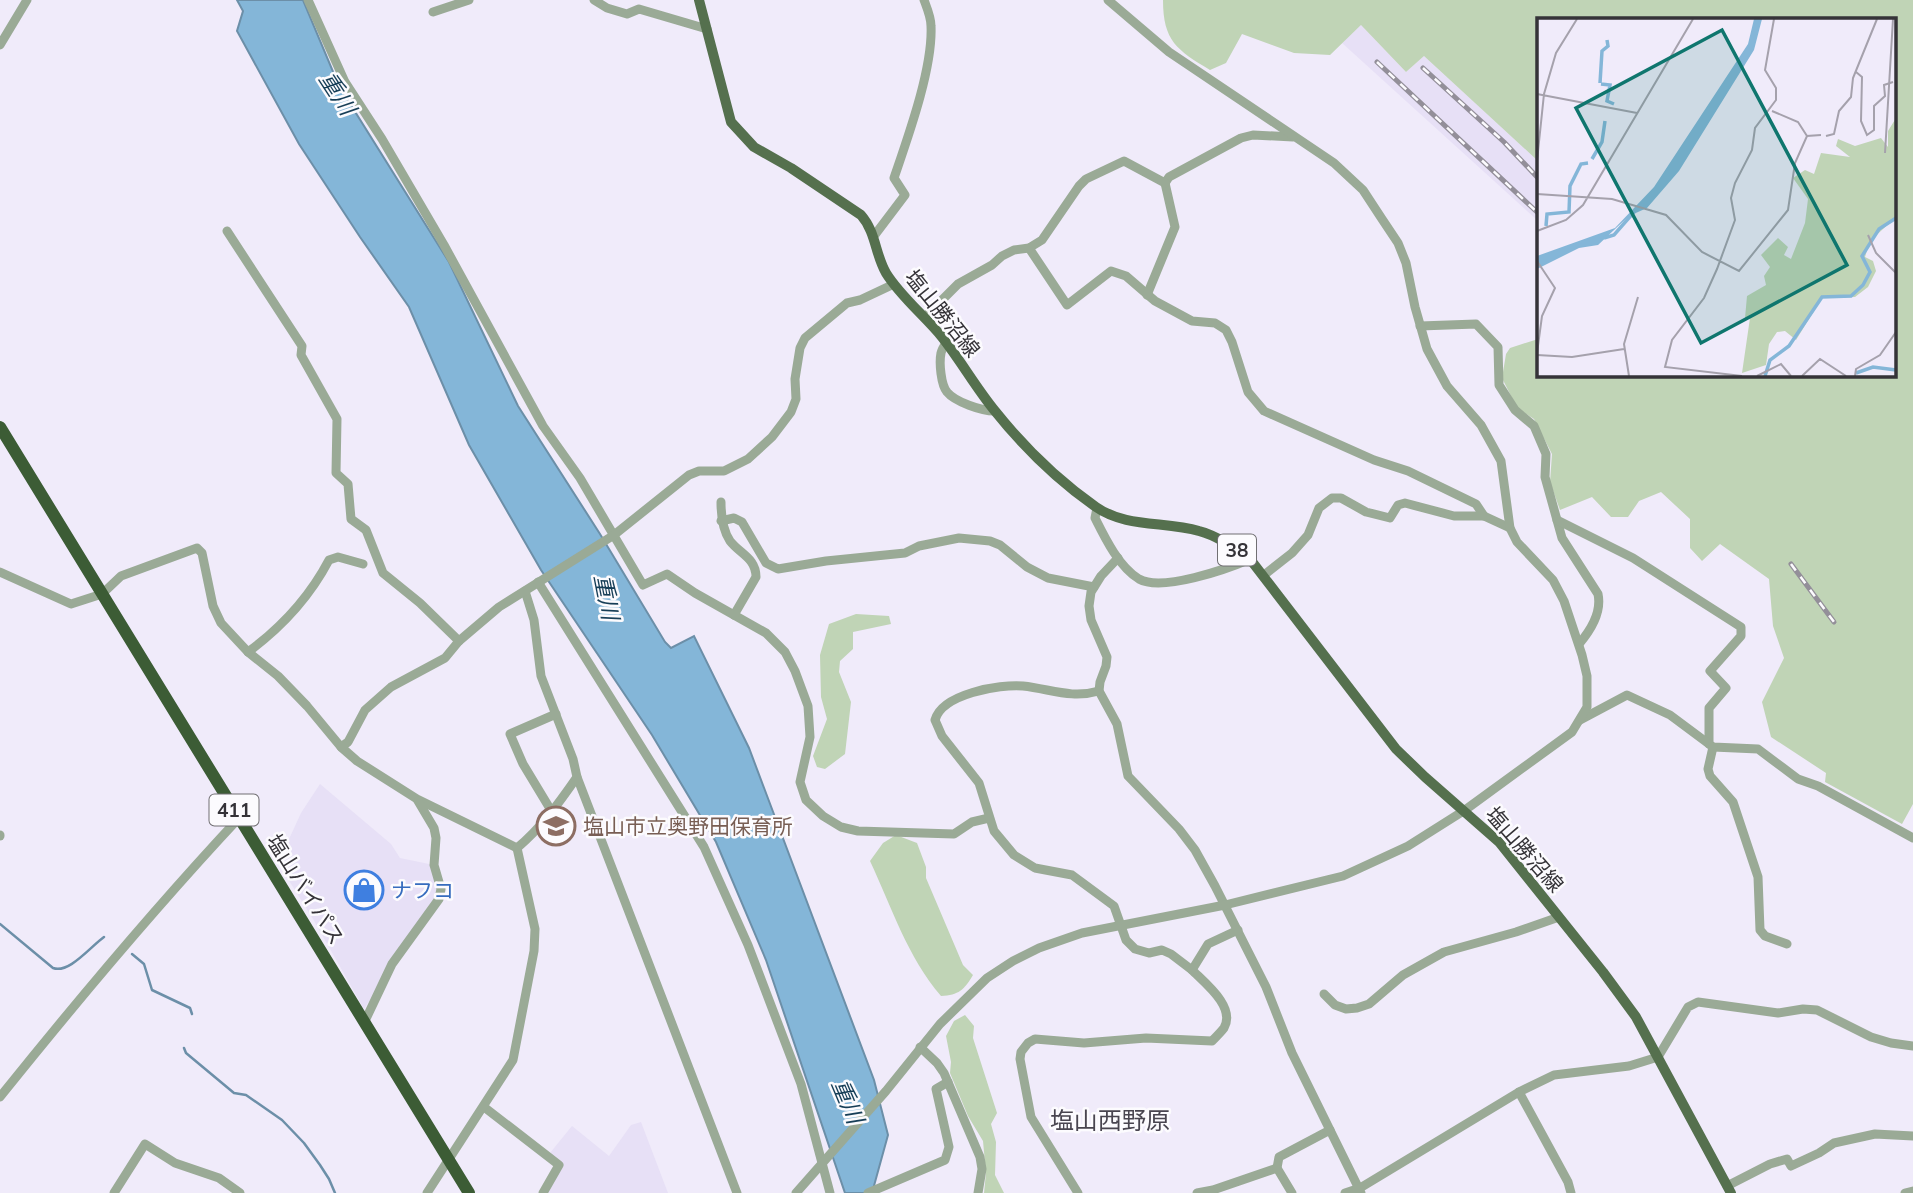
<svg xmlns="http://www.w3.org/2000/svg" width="1913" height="1193" font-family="Mulish,'Noto Sans JP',sans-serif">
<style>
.built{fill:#e7e0f6}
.green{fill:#c0d4b6}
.water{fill:#84b6d8;stroke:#6c8fa8;stroke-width:2}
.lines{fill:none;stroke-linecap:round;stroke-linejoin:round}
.stream{stroke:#6c8fa8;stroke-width:2.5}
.minor{stroke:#9aaa96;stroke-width:9}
.major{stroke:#55704e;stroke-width:10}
.highway{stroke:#3c5c35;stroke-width:12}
.rail-casing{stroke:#938f99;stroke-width:5}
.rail{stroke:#fcfbfe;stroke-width:2.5;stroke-dasharray:8;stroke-linecap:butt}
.labels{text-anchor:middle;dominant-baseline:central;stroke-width:5;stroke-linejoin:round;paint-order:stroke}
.shield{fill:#fcfbfe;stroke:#716f73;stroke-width:2}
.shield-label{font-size:19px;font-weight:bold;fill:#353338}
.street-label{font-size:21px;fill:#353338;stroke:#fcfbfe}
.education-label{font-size:21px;fill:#785e54;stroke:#fcfbfe;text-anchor:start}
.shop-label{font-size:21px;fill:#366cbe;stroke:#fcfbfe;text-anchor:start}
.water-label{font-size:23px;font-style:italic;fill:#163e57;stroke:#fcfbfe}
.quarter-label{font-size:24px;fill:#494550;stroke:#fcfbfe}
.inset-river{fill:none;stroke:#84b6d8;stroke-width:3.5}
.inset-road{fill:none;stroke:#a5a1ac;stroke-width:2}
.view{fill:#0f766e;fill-opacity:0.15;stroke:#0f766e;stroke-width:3.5}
.inset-edge{fill:none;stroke:#353338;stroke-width:3.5}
</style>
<rect width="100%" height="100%" fill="#f0ebfa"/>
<g class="built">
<polygon points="1361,25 1406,72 1424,56 1538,161 1538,221 1342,43"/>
<polygon points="320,784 391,844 400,858 434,865 441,889 364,1009 313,919 278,863 301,813"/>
<polygon points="641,1122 668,1193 546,1193 563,1164 550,1153 572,1126 609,1156 631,1125"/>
</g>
<g class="green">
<path d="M1163,0H1913V804L1902,824L1825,782L1826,773L1771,737L1762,702L1784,658L1773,626L1769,579L1720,544L1702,561L1690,548V519L1661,492L1639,501L1628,517H1611L1592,497L1560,510L1550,482L1552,454L1534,419L1517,408L1502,378L1506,354L1510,348L1538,339V374H1894V19H1538V161L1424,56L1406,72L1361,25L1330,55L1294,53L1242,34L1226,63L1210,70C1177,50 1163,41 1163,0Z"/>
<polygon points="856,614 889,616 891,624 853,632 853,649 840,661 839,672 851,702 845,754 825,769 817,767 813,756 827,719 821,697 820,655 829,624"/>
<path d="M896,835L917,843L926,867V878L963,965L973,975C964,990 959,995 941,996C907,956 892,908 870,861L883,843Z"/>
<polygon points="965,1015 974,1026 973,1038 997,1113 991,1124 996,1142 995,1175 1004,1193 984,1193 986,1173 983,1141 968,1116 950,1073 951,1062 946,1036 954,1021"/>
</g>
<polygon class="water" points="237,0 303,0 339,86 449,262 518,406 600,534 665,642 671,648 694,636 749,748 874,1080 888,1135 872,1193 845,1193 766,960 716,842 652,735 541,570 469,445 409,307 360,237 299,144 237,31 243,11"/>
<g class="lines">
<g class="stream">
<path d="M0,924L53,968C69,974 90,947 104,937"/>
<polyline points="132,954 144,964 152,990 190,1008 192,1014"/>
<polyline points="184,1048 186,1053 234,1093 246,1095 282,1120 304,1143 320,1165 329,1179 335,1193"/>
</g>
<g class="minor">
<polyline points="308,0 345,82 382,139 444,245 543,426 580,478 643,585 667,574 695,593 766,633 785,652 795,671 808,706 810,737 800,782 806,800 823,816 841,827 858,831 954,834 972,822 989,818"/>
<polyline points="594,0 607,8 627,14 639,9 707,29"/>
<polyline points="433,12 469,0"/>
<polyline points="0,45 27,0"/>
<polyline points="1165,183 1169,177 1241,138 1253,135 1293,137"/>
<polyline points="227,231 302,346 301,355 337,419 336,473 348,484 351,519 366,530 383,573 420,603 459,641"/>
<path d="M874,236L905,195L894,178C908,137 933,68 931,26C931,17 927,8 924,0"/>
<polyline points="1029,248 1067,305 1111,271 1126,276 1155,301 1192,321 1215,323 1226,330 1232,342 1248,392 1264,411 1374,460 1408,471 1476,504 1484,516"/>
<polyline points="1147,295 1175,227 1165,183"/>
<polyline points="925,317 958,284 992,265 1002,256 1014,250 1029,248 1042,240 1079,186 1086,179 1124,161 1165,183"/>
<path d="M1420,326L1476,324L1498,347L1499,385L1515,410L1534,426L1546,454L1545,477L1562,538L1598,594C1602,613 1591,630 1579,644"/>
<path d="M946,343C944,346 942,349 941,353C939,363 941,385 947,392C955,402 982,411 994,411"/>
<path d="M721,502C721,515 722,529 730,541C740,554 756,558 756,577L734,615"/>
<path d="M1097,508L1095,518C1105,538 1119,567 1139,579C1162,592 1227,569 1250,559"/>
<polyline points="1557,520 1633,558 1741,627 1741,636 1710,671 1726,688 1709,708 1709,744"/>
<polyline points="721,521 734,518 742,522 766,563 778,569 826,561 905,553 919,546 959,538 990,541 1000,545 1027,567 1048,578 1094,587"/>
<polyline points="1118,558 1101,576 1091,592 1089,606 1091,620 1107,657 1106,666 1100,682 1099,691 1117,724 1128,776 1179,829 1195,850 1215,886 1266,987 1292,1053 1361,1193"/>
<polyline points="0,572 71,604 102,594 121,576 197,548 202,553 213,606 221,623 248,652 278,676 307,706 341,747 357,761 417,799 517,848"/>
<polyline points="1264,575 1292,553 1308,535 1319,508 1332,498 1341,498 1366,512 1390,518 1398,505 1405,503 1454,516 1484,516 1510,528"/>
<polyline points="538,582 704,847 748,945 801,1084 830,1193"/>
<polyline points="525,591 534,620 541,676 573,759 577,777 737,1193"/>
<path d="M248,652C282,627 309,598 329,560L338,557L363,564"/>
<path d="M1099,691C1071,699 1051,689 1023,686C999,684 942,694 935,720L942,736L979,783L994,831L1014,855L1035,868L1072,875L1114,906L1126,940L1135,949L1149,953L1162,950L1171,954L1192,970"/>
<polyline points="1580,720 1627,695 1670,715 1713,747 1758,749 1798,779 1818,786 1913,838"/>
<polyline points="341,747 348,742 365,710 391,687 445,658 459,641 499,607 614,535 689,475 699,471 724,471 748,459 772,437 791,412 796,399 795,379 800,348 805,338 847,303 860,300 894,284"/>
<polyline points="1713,747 1708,769 1710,776 1733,802 1758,877 1760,930 1765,936 1787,944"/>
<polyline points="552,812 523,764 510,734 556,714"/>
<polyline points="0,835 0,836"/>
<path d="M517,848C541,828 559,803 577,777"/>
<polyline points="1324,994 1335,1005 1346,1009 1357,1008 1369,1004 1403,975 1444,952 1516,932 1559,917"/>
<polyline points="364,1023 392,964 439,899 441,889 434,865 436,838 434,828 418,801"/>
<polyline points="920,1047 937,1063 944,1073 980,1157 982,1169 978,1193"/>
<polyline points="1519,1092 1568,1182 1571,1193"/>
<path d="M0,1097C77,1001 155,908 239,818"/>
<polyline points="484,1107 559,1165 543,1193"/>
<polyline points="1727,1186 1770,1164 1787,1159 1791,1166 1819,1153 1834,1143 1875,1134 1913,1136"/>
<polyline points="114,1193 145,1144 175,1163 219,1178 240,1193"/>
<polyline points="427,1193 513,1060 534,951 535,929 517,848"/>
<polyline points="796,1193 886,1091 940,1024 987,978 1013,961 1039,948 1082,933 1225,905 1343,876 1408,846 1465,810 1572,732 1587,707 1587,676 1582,655 1564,601 1553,580 1517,542 1510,528 1501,461 1481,425 1447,386 1427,349 1415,307 1406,263 1398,243 1382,219 1363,190 1334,163 1169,52 1108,0"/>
<polyline points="868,1193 945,1160 949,1147 936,1089 948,1082"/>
<path d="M1078,1193L1031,1117L1020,1059L1021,1052L1028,1043L1035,1039L1084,1043L1146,1038L1212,1041C1216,1037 1221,1032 1224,1028C1236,1007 1205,983 1192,970L1208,944L1238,930"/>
<polyline points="1197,1193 1213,1190 1277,1168"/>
<polyline points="1292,1193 1277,1168 1279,1157 1330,1130"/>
<polyline points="1345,1193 1360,1188 1519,1092 1554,1075 1629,1066 1658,1057 1688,1007 1698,1002 1778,1013 1803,1009 1817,1010 1871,1037 1891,1043 1913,1046"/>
<polyline points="1905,1193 1913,1191"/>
</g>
<path class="major" d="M699,0L731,122L754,147L791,168L861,215C876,232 875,254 886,273C900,296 925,316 942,337C961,361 976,388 995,411C1023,446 1059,481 1096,507C1126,528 1165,521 1199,531C1218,536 1234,548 1250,559L1396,749L1425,777L1499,842L1603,972L1636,1017L1731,1193"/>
<polyline class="highway" points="0,427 469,1193"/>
<defs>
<g id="rail">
<polyline points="1377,62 1538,213"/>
<polyline points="1423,68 1504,142 1538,178"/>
<polyline points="1791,564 1834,622"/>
</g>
</defs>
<use href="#rail" class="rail-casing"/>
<use href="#rail" class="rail"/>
</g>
<defs>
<symbol id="school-ring" viewBox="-11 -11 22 22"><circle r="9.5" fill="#fcfbfe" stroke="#8d6e63" stroke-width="1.5"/><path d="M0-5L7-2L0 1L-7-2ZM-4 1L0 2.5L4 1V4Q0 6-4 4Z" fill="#8d6e63"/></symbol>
<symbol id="shop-ring" viewBox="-11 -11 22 22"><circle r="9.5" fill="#fcfbfe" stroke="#3f7fe0" stroke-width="1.5"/><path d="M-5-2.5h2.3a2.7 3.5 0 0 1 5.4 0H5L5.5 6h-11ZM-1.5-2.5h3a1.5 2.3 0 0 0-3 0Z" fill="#3f7fe0"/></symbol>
</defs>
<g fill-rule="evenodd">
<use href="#school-ring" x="534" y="804" width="44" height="44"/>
<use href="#shop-ring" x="342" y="868" width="44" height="44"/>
</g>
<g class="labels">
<g class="shield">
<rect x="1218" y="534.5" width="38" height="31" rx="5"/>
<rect x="209.5" y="794.5" width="49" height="31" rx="5"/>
</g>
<g class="shield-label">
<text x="1237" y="550">38</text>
<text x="234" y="810">411</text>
</g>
<g class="street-label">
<text transform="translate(943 313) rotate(51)">塩山勝沼線</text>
<text transform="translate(1525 849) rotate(49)">塩山勝沼線</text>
<text transform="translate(306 889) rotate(58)">塩山バイパス</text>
</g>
<g class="education-label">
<text x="583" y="826">塩山市立奥野田保育所</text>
</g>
<g class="shop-label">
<text x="391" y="890">ナフコ</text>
</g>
<g class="water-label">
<text transform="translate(338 93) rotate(57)">重川</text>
<text transform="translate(607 597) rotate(79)">重川</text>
<text transform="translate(848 1101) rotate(67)">重川</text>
</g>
<g class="quarter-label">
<text x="1110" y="1120">塩山西野原</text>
</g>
</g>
<g transform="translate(1537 18)">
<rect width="359" height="359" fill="#f0ebfa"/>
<path d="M359,100V199L333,223L328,239L336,243L339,253L331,269L318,279L285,280L259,322L248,313L240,314L232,326L229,347L205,355L213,300H208L210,278L229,267L227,258L233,249L224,237L241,220L251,229L247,237L254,241L268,205L271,181L256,160L268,152L277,156L284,135L313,139L299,128L301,121L318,128L344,120L351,129V113Z" fill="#c0d4b6"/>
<path d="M217,1H225L217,32L142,153L110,190L92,198L61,227L42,230L0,251V238L78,210L117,169L211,26Z" fill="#84b6d8"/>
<path class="inset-river" d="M63,65L65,33L71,28L70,22M64,66L73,67L70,83L77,86M55,141L65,124L68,103M9,208L10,196L32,194L33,168L44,146L51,145M67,220L77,217L97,194M319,355L336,349L359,352M228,358L233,342L252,328L285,279L314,278L326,267L333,254L325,238L342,211L359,200"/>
<path class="inset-road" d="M319,54L325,59L324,103L330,117L337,112V88L348,78L347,67L356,64M0,76L100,95M235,93L261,104L270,118M289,118L297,116L302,93L314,79L316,60L340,1M348,135L356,1M0,143L7,76L19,35L40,1M0,176L75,181L129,197L165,234L202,253L251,192L258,145L270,118L284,117M0,213L29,202L46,187L156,1M331,217L339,235L359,255M0,243L18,270L5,298L0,335M0,337L35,339L87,331M92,358L87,326L101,279M205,358L128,349L135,322L167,280L180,251L198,202L194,180L198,165L215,132L218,110L239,82V70L228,52L237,1M220,358L244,346L254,358M265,358L283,341L309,358M318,358L319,351L343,337L359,314"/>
<path class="view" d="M185,12L310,247L164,325L39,90Z"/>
<rect width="359" height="359" class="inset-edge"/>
</g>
</svg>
